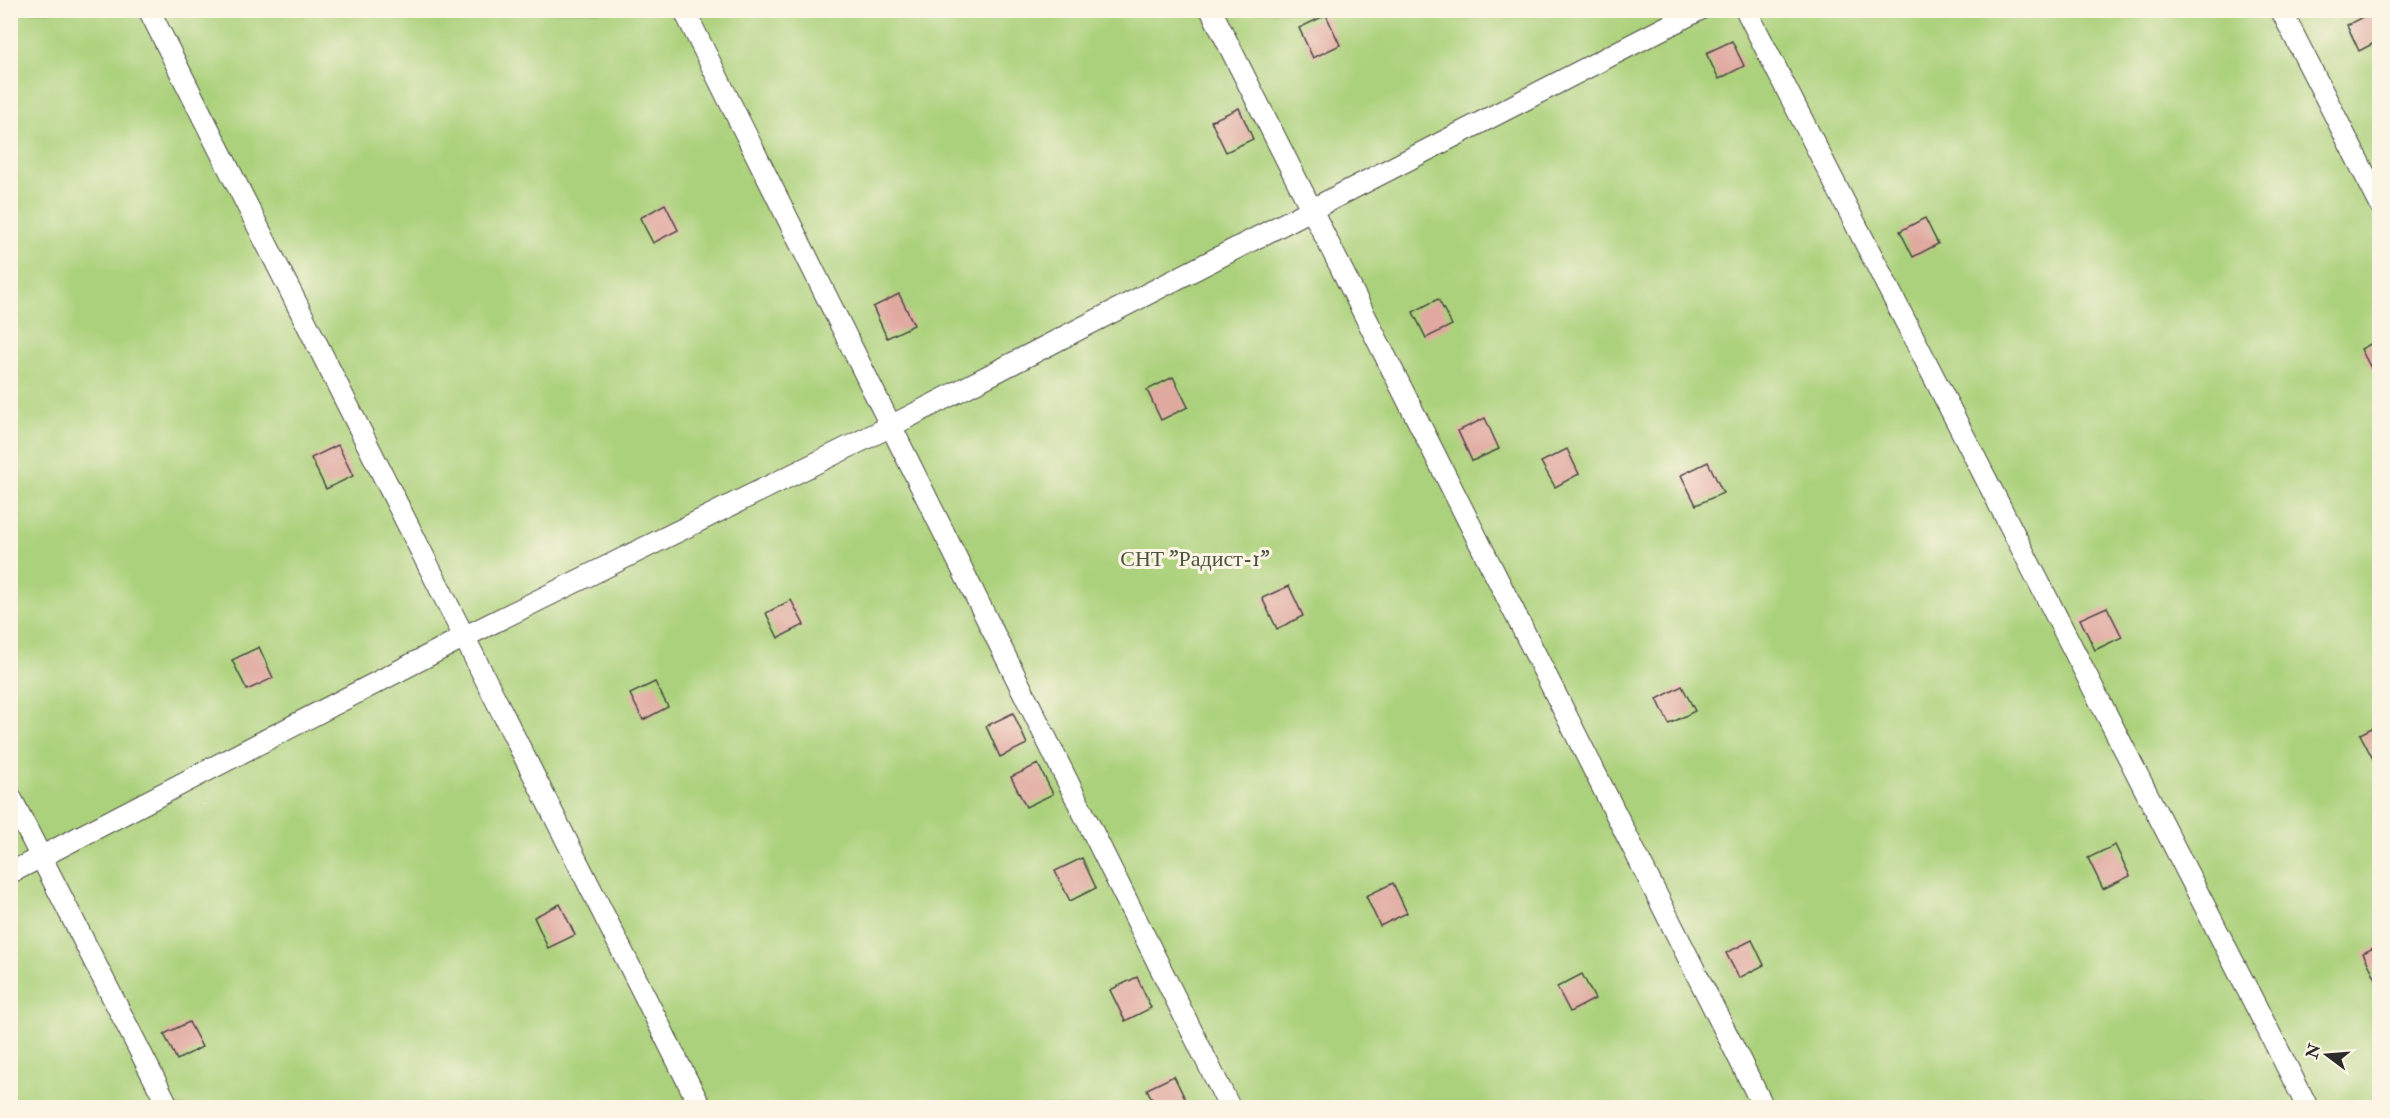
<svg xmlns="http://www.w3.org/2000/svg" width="2390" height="1118" font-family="'IM FELL Double Pica',serif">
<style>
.green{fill:#acd17b;stroke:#6c7e53;stroke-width:1.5}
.building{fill:#e0a9a0}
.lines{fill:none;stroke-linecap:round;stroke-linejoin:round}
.service-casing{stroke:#494743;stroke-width:23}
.service{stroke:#fff;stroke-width:21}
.labels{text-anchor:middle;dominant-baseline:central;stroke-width:6;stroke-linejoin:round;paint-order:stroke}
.park-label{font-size:22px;fill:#4b543f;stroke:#fcf5e5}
</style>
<rect width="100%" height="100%" fill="#fcf5e5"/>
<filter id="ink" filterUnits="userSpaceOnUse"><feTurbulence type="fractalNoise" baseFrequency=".0167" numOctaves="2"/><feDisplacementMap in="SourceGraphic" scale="12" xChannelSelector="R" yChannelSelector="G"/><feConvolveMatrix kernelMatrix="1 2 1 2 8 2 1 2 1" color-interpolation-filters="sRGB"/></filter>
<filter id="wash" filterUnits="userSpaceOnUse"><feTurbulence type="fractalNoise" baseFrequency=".008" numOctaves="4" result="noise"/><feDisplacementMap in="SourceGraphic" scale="24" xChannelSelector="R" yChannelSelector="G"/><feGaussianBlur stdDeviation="1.35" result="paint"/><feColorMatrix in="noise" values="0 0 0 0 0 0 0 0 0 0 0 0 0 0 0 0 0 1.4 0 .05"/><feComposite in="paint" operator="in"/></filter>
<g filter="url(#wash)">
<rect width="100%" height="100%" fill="#f4e7cd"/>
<rect class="green" x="11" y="11" width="2368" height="1096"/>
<g id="blocks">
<g class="building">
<polygon points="2372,12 2380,28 2380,40 2359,51 2347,25"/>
<polygon points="1326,15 1340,45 1313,58 1299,28"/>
<polygon points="1732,41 1744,66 1719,79 1706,53"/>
<polygon points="1239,108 1253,139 1226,152 1211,121"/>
<polygon points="665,204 678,230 653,243 640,218"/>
<polygon points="1925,218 1938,244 1913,257 1900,231"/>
<polygon points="899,294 914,325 887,338 873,307"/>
<polygon points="1438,299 1452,325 1426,338 1413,312"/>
<polygon points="2380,339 2380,371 2374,374 2361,349"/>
<polygon points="1173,377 1188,407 1161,420 1147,390"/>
<polygon points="1485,418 1499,449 1472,461 1458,431"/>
<polygon points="338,445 353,476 326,489 311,458"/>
<polygon points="1567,449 1579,474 1555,487 1541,462"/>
<polygon points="1708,462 1723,493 1696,505 1681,475"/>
<polygon points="1289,586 1303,616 1277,629 1262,598"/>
<polygon points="791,600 804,625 778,638 766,613"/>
<polygon points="2107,607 2122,637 2095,650 2080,619"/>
<polygon points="259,647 273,678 247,690 232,660"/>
<polygon points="655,682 668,707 643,720 630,694"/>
<polygon points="1682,686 1695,711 1669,724 1657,699"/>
<polygon points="1013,713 1027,744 1000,757 986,726"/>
<polygon points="2380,724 2380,756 2373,759 2360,734"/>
<polygon points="1038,764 1053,794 1026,807 1011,777"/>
<polygon points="2115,845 2130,876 2103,889 2088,858"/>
<polygon points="1082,858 1096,888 1070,901 1055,871"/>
<polygon points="1393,883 1407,913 1380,926 1366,896"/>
<polygon points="560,904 575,935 548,948 534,917"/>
<polygon points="1752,940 1764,965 1739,978 1726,953"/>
<polygon points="2380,945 2380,982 2378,983 2363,953"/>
<polygon points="1582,974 1595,999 1570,1012 1557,987"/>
<polygon points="1137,977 1151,1008 1125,1021 1110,990"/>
<polygon points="189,1022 202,1047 177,1060 164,1034"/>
<polygon points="1174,1076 1189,1107 1156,1108 1147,1089"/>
</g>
</g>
</g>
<g filter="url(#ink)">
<use href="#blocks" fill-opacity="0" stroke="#494743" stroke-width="1.5"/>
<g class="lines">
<defs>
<g id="service">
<polyline points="149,10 701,1108"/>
<polyline points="684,10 1230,1108"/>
<polyline points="1211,10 1764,1108"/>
<polyline points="1746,10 2308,1108"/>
<polyline points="2281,10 2380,204"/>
<polyline points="10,796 169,1108"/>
<polyline points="10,873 464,637 891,426 1699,10"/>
</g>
</defs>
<use href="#service" class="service-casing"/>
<use href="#service" class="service"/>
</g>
</g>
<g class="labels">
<g class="park-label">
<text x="1195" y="559">СНТ "Радист-1"</text>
</g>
</g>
<rect width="2390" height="1118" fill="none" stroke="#fcf5e5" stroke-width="36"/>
<g transform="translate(2327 1055) rotate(286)" stroke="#fcf5e5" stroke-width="4.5" paint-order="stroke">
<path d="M0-4.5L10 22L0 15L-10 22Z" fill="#2b2b2b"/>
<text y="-9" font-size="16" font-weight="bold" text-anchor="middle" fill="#2b2b2b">N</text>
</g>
</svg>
